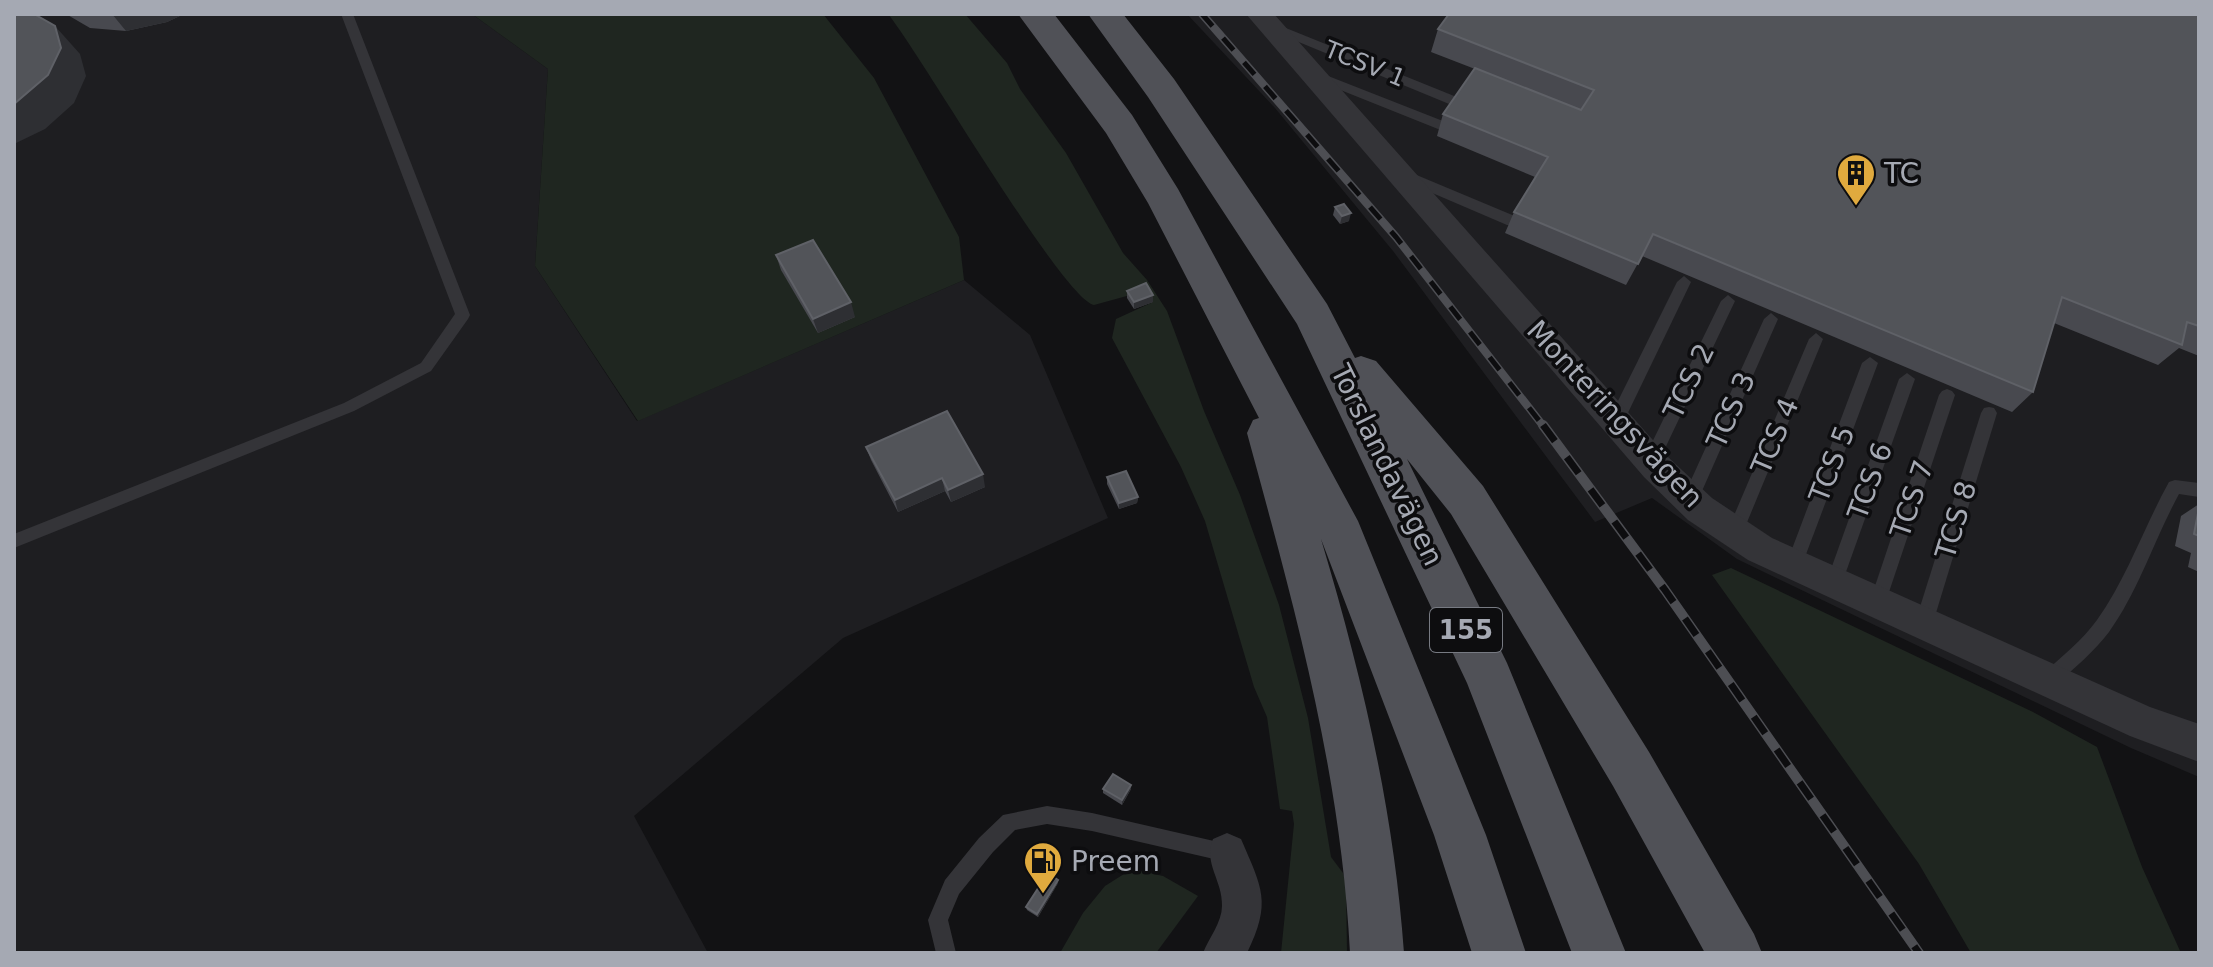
<svg xmlns="http://www.w3.org/2000/svg" width="2213" height="967" font-family="'DejaVu Sans',sans-serif">
<style>
.built{fill:#1e1e21}
.green{fill:#1f2620}
.lines{fill:none;stroke-linecap:round;stroke-linejoin:round}
.lane{fill:#343438;fill-rule:evenodd}
.street{fill:#343438;fill-rule:evenodd}
.primary{fill:#505157;fill-rule:evenodd}
.rail-far1-casing{stroke:#4d4e53;stroke-width:8}
.rail-casing{stroke:#4d4e53;stroke-width:10}
.rail-far1{stroke:#0d0d0f;stroke-width:5;stroke-dasharray:16;stroke-linecap:butt}
.rail{stroke:#0d0d0f;stroke-width:7;stroke-dasharray:20;stroke-linecap:butt}
.wall{fill:#48494f}
.shaded-wall{fill:#2e2f33}
.building{fill:#525459;stroke:#5f6167;stroke-width:2}
.labels{text-anchor:middle;dominant-baseline:central;stroke-width:7;stroke-linejoin:round;paint-order:stroke}
.far-street-label{font-size:24px;fill:#a5a9b3;stroke:#0d0d0f}
.shield{fill:#0d0d0f;stroke:#777a82;stroke-width:2}
.shield-label{font-size:26px;font-weight:bold;fill:#a5a9b3}
.poi-label{font-size:28px;fill:#a5a9b3;stroke:#0d0d0f;text-anchor:start}
.street-label{font-size:28px;fill:#a5a9b3;stroke:#0d0d0f}
</style>
<rect width="100%" height="100%" fill="#121214"/>
<g class="built">
<polygon points="14,14 472,14 548,69 535,266 637,421 964,280 1030,335 1108,518 843,638 634,816 708,953 14,953"/>
<polygon points="1187,14 2199,14 2199,777 2131,748 1737,559 1652,498 1595,522 1393,251 1275,108"/>
</g>
<g class="green">
<polygon points="472,14 823,14 874,78 959,237 964,280 638,421 535,266 548,69"/>
<path d="M888,14H965L1007,63L1020,89L1066,153L1123,253L1147,280L1167,311L1204,411L1240,495L1279,605L1308,718L1331,857L1343,873L1346,883L1347,953H1281L1294,824L1292,811L1280,809L1267,717L1254,687L1205,521L1181,467L1112,338L1116,319L1153,302L1145,291L1094,305C1062,298 922,56 888,14Z"/>
<polygon points="1731,568 2033,712 2097,747 2142,867 2181,953 1971,953 1919,864 1712,575"/>
<polygon points="1132,869 1163,876 1198,896 1156,953 1060,953 1083,913 1105,886"/>
</g>
<g class="lines">
<g class="lane">
<polygon points="341,14 353,14 470,315 468,319 431,371 354,411 14,548 14,534 344,403 421,363 455,314"/>
<polygon points="1276,24 1464,100 1466,103 1464,106 1454,106 1272,31 1272,25"/>
<polygon points="1318,72 1448,123 1450,126 1443,131 1313,79 1312,76"/>
<polygon points="1407,171 1517,217 1519,221 1517,225 1507,225 1402,180 1402,172"/>
<polygon points="1684,276 1691,282 1624,421 1621,426 1611,426 1608,421 1677,282"/>
<polygon points="1728,295 1735,301 1659,461 1657,466 1645,466 1643,461 1721,301"/>
<polygon points="1771,313 1778,319 1698,500 1696,505 1690,507 1684,505 1682,500 1764,319"/>
<polygon points="1816,333 1823,339 1743,532 1741,537 1735,539 1729,537 1727,532 1809,339"/>
<polygon points="1870,357 1878,363 1802,565 1800,570 1794,572 1788,570 1786,565 1862,363"/>
<polygon points="1907,373 1915,379 1842,583 1840,588 1834,591 1828,588 1826,583 1899,379"/>
<polygon points="1947,389 1952,391 1955,395 1885,604 1883,609 1877,612 1871,609 1869,604 1939,395 1942,391"/>
<polygon points="1989,407 1994,408 1997,413 1932,626 1929,632 1923,634 1917,632 1914,626 1981,413 1984,408"/>
<path d="M2175,480L2199,483V497L2179,494C2154,540 2139,590 2109,632C2094,652 2074,668 2056,685L2050,687L2044,685L2041,679L2044,673C2062,656 2082,641 2097,620C2127,578 2144,527 2169,482Z"/>
<polygon points="1047,806 1092,813 1227,844 1234,846 1236,853 1234,860 1227,862 1092,831 1047,824 1015,830 993,852 959,894 948,920 956,953 936,953 928,920 945,880 979,838 1003,815"/>
</g>
<g class="street">
<polygon points="1246,14 1274,14 1668,457 1712,498 1772,538 2150,707 2199,724 2199,762 2130,736 1748,560 1688,520 1644,477"/>
<path d="M1227,833L1241,839C1262,888 1272,902 1247,953H1203C1209,938 1222,922 1222,906C1223,881 1203,863 1213,839Z"/>
</g>
<g class="primary">
<path d="M1018,14H1054L1132,115L1178,189L1358,521L1486,835L1526,953H1472L1434,835L1321,539C1362,676 1394,811 1404,953H1350C1341,772 1294,606 1247,433L1253,420L1259,418L1148,203L1106,133Z"/>
<polygon points="1088,14 1123,14 1174,79 1327,304 1355,358 1361,356 1376,361 1483,486 1649,752 1754,934 1762,953 1705,953 1613,786 1451,514 1407,459 1507,663 1626,953 1572,953 1467,683 1297,324 1148,97"/>
</g>
<defs>
<polyline id="rail-far1" points="1202,14 1396,237 1544,427"/>
<polyline id="rail" points="1543,425 1665,590 1919,953"/>
</defs>
<use href="#rail-far1" class="rail-far1-casing"/>
<use href="#rail" class="rail-casing"/>
<use href="#rail-far1" class="rail-far1"/>
<use href="#rail" class="rail"/>
</g>
<g class="wall">
<polygon points="66,14 184,14 167,22 126,31 90,28"/>
<polygon points="2199,14 2199,356 2179,348 2158,365 2054,323 2033,392 2012,412 1642,256 1626,285 1505,233 1514,212 1535,177 1437,136 1443,114 1475,69 1431,52 1438,29"/>
<polygon points="1335,207 1349,221 1340,224 1333,215"/>
<polygon points="776,255 855,317 818,333 781,270"/>
<polygon points="1127,291 1153,302 1134,309 1127,298"/>
<polygon points="866,447 985,487 951,502 945,491 898,512 871,460"/>
<polygon points="1107,477 1138,497 1137,503 1119,509 1107,484"/>
<polygon points="2199,504 2199,572 2188,567 2191,553 2175,546 2181,516"/>
<polygon points="1131,785 1131,789 1122,805 1103,793 1103,789"/>
<polygon points="1058,883 1038,917 1027,910 1026,907"/>
</g>
<g class="shaded-wall">
<polygon points="112,14 184,14 167,22 126,31"/>
<polygon points="55,26 80,54 86,76 74,103 45,129 14,144 14,104"/>
<polygon points="1351,213 1349,221 1340,224 1342,216"/>
<polygon points="1153,295 1153,302 1134,309 1134,302"/>
<polygon points="851,302 855,317 818,333 813,319"/>
<polygon points="983,474 985,487 951,502 948,490"/>
<polygon points="942,478 945,491 898,512 895,500"/>
<polygon points="1138,497 1137,503 1119,509 1119,503"/>
<polygon points="1131,785 1131,789 1122,805 1122,800"/>
<polygon points="1058,880 1058,883 1038,917 1037,914"/>
</g>
<g class="building">
<polygon points="14,14 34,14 55,26 61,48 48,75 14,104"/>
<polygon points="1449,14 2199,14 2199,326 2187,322 2182,345 2062,297 2033,392 1653,234 1638,264 1514,212 1548,157 1443,114 1475,68 1581,110 1594,90 1438,29"/>
<polygon points="1344,204 1351,213 1342,216 1335,207"/>
<polygon points="813,240 851,302 813,319 776,255"/>
<polygon points="1146,283 1153,295 1134,302 1127,291"/>
<polygon points="947,411 983,474 948,490 942,478 895,500 866,447"/>
<polygon points="1126,471 1138,497 1119,503 1107,477"/>
<polygon points="2199,508 2199,536 2194,534"/>
<polygon points="1113,774 1131,785 1122,800 1103,789"/>
<polygon points="1048,873 1058,880 1037,914 1026,907"/>
</g>
<defs>
<symbol id="building-pin" viewBox="-11 -11 22 30"><path d="M0 17L-7.5 6A9.5 9.5 0 1 1 7.5 6Z" fill="#e0aa3e" stroke="#0d0d0f"/><path d="M-4-6H4V6H1V3H-1V6H-4ZM-2.5-4.3h1.7v1.8h-1.7ZM.8-4.3h1.7v1.8H.8ZM-2.5-1h1.7V.8h-1.7ZM.8-1h1.7V.8H.8Z" fill="#111"/></symbol>
<symbol id="fuel-pin" viewBox="-11 -11 22 30"><path d="M0 17L-7.5 6A9.5 9.5 0 1 1 7.5 6Z" fill="#e0aa3e" stroke="#0d0d0f"/><path d="M-5.5-6h7V0h2V4h1.3V-2.5L3-4.5l.8-.8L6-3V5H2.5V1h-1V6h-7ZM-4.2-4.7v3.2H.2V-4.7Z" fill="#111"/></symbol>
</defs>
<g fill-rule="evenodd">
<use href="#building-pin" x="1834" y="151" width="44" height="60"/>
<use href="#fuel-pin" x="1021" y="839" width="44" height="60"/>
</g>
<g class="labels">
<g class="far-street-label">
<text transform="translate(1365 64) rotate(22)">TCSV 1</text>
</g>
<rect class="shield" x="1430" y="608" width="72" height="44" rx="6"/>
<g class="shield-label">
<text x="1466" y="630">155</text>
</g>
<g class="poi-label">
<text x="1884" y="173">TC</text>
<text x="1071" y="861">Preem</text>
</g>
<g class="street-label">
<text transform="translate(1689 381) rotate(-64)">TCS 2</text>
<text transform="translate(1731 410) rotate(-66)">TCS 3</text>
<text transform="translate(1615 414) rotate(47)">Monteringsvägen</text>
<text transform="translate(1775 436) rotate(-67)">TCS 4</text>
<text transform="translate(1832 464) rotate(-69)">TCS 5</text>
<text transform="translate(1387 465) rotate(64)">Torslandavägen</text>
<text transform="translate(1870 481) rotate(-70)">TCS 6</text>
<text transform="translate(1912 499) rotate(-71)">TCS 7</text>
<text transform="translate(1956 520) rotate(-73)">TCS 8</text>
</g>
</g>
<rect width="2213" height="967" fill="none" stroke="#a5a9b3" stroke-width="32"/>
</svg>
